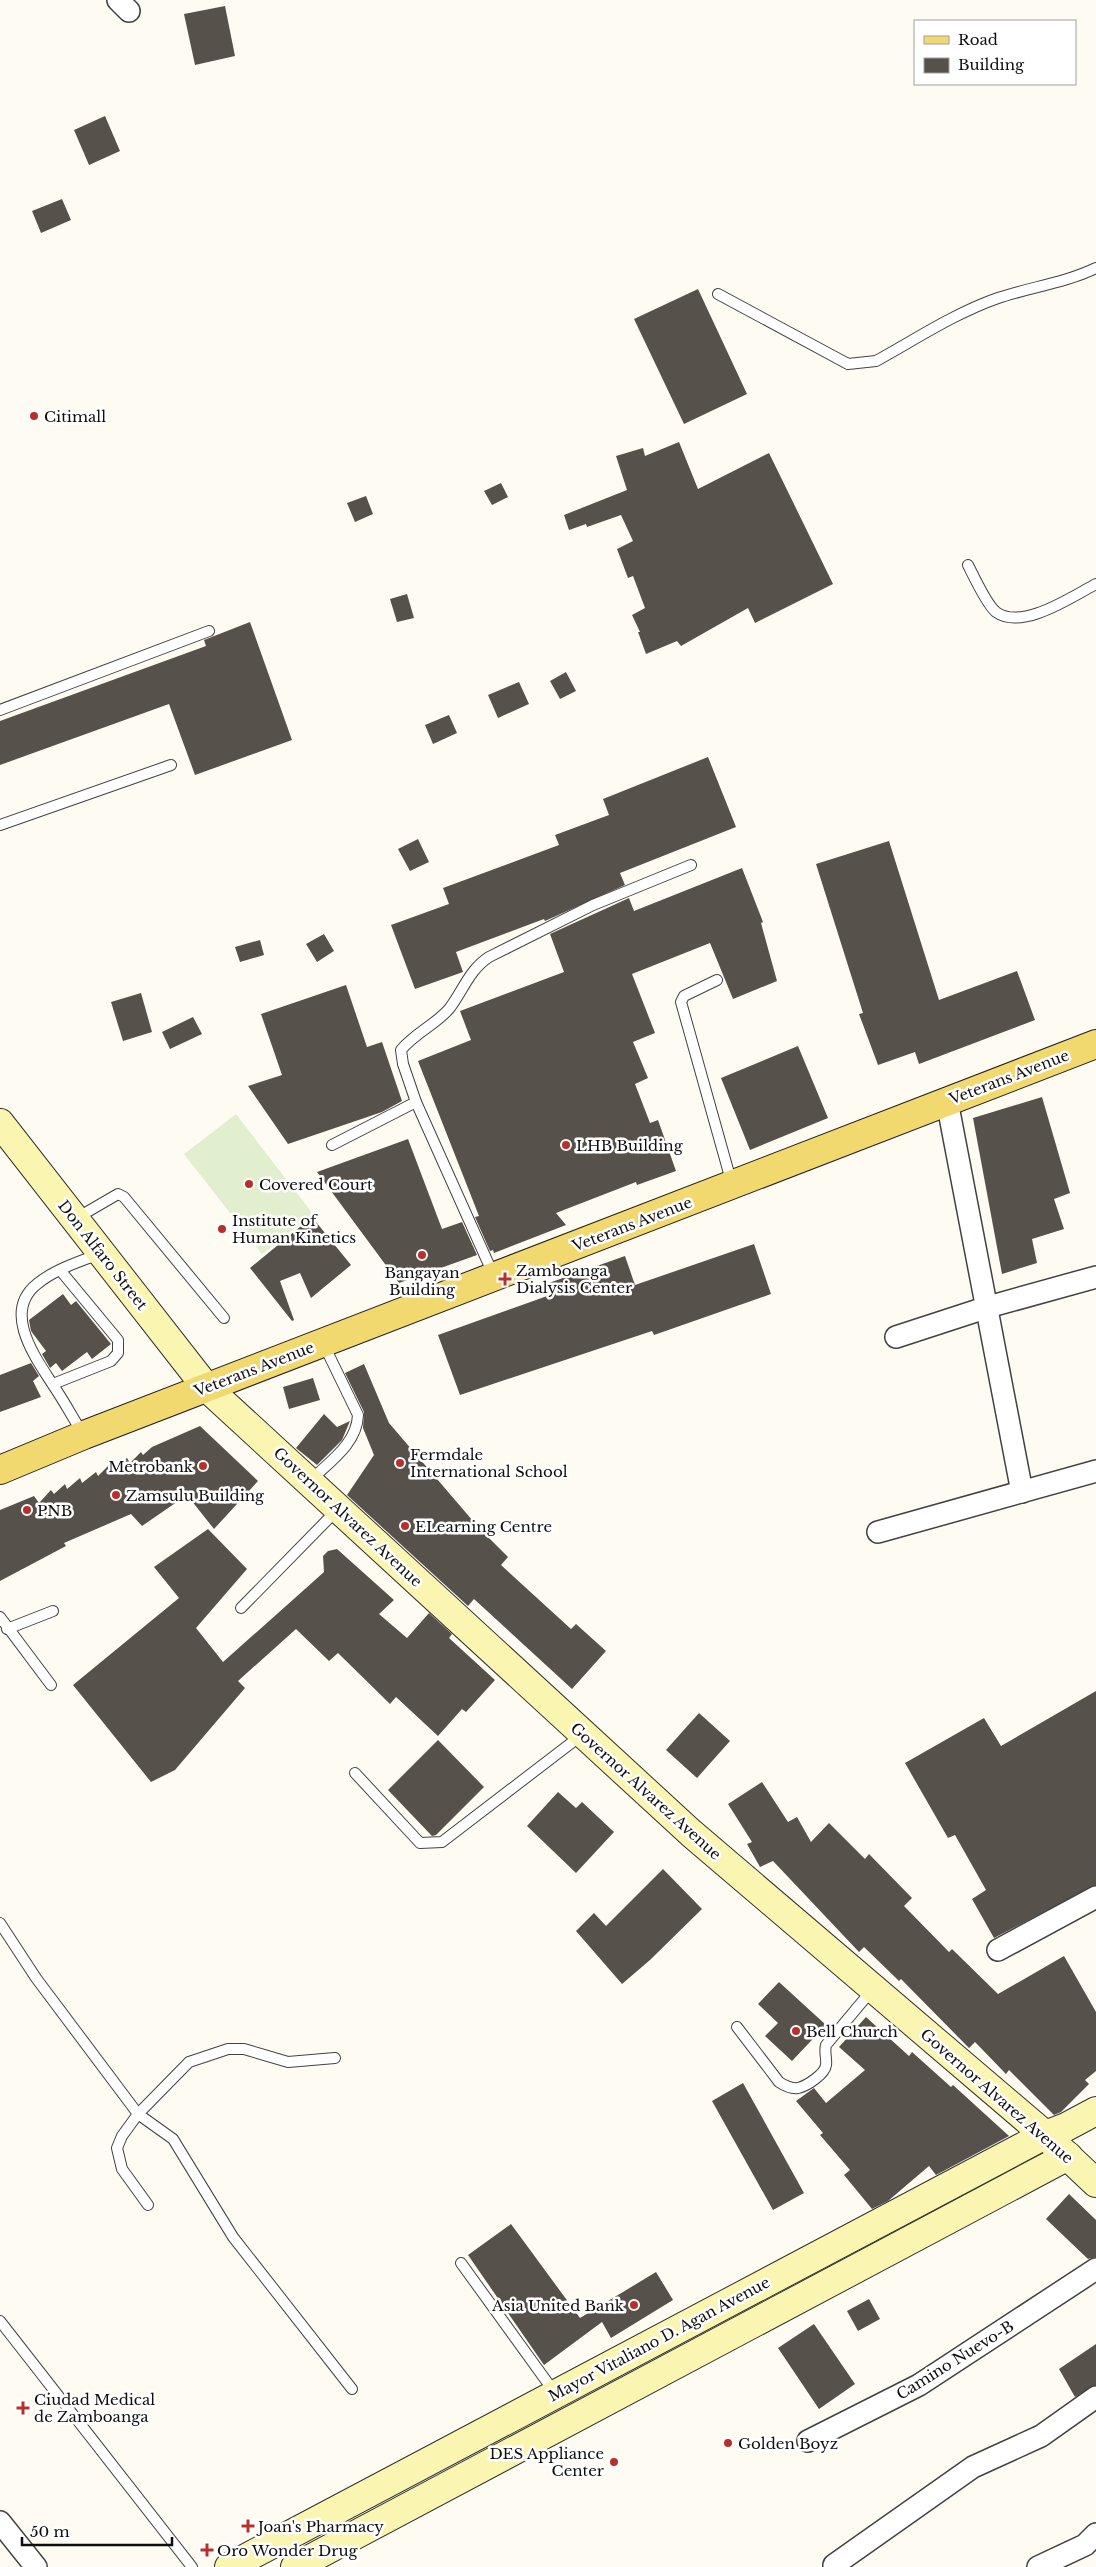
<svg xmlns="http://www.w3.org/2000/svg" width="1096" height="2567" font-family="'Libre Baskerville',serif">
<style>
.pitch{fill:#e2efce}
.building{fill:#57514c}
.lines{fill:none;stroke-linecap:round;stroke-linejoin:round}
.service-casing{stroke:#424242;stroke-width:12}
.minor-casing{stroke:#424242;stroke-width:24}
.secondary-casing{stroke:#313131;stroke-width:30}
.primary-casing{stroke:#202020;stroke-width:30}
.service{stroke:#fff;stroke-width:10}
.minor{stroke:#fff;stroke-width:21}
.secondary{stroke:#faf6b1;stroke-width:28}
.primary{stroke:#f1d86f;stroke-width:28}
.poi-dot{fill:#b82f2e;stroke:#fff;stroke-width:2}
.labels{text-anchor:middle;dominant-baseline:central;stroke-width:5;stroke-linejoin:round;paint-order:stroke}
.poi-label{font-size:15px;fill:#0f0f0f;stroke:#fff;text-anchor:start}
.street-label{font-size:15px;fill:#0f0f0f;stroke:#fff}
</style>
<rect width="100%" height="100%" fill="#fefcf2"/>
<polygon class="pitch" points="236,1114 313,1214 262,1254 184,1154"/>
<g class="building">
<polygon points="225,6 235,56 195,65 184,14"/>
<polygon points="105,116 120,151 89,165 74,130"/>
<polygon points="62,199 71,220 41,233 32,211"/>
<polygon points="698,289 747,394 684,424 634,319"/>
<polygon points="679,442 698,489 769,453 833,584 755,623 748,608 681,646 677,641 646,654 638,632 640,632 632,615 645,608 633,576 628,578 617,549 633,541 621,515 587,527 586,524 569,530 564,515 627,490 616,456 643,448 645,456"/>
<polygon points="501,483 508,497 492,505 484,491"/>
<polygon points="366,496 373,514 355,522 347,503"/>
<polygon points="407,594 414,618 397,622 390,599"/>
<polygon points="250,622 292,740 195,775 169,704 0,765 0,721 206,646 204,640"/>
<polygon points="566,672 576,691 560,699 550,681"/>
<polygon points="519,682 529,704 498,718 488,695"/>
<polygon points="449,715 457,733 433,744 425,725"/>
<polygon points="708,757 736,827 620,873 625,885 545,921 544,919 456,952 463,972 415,989 391,925 449,904 443,888 559,845 555,835 609,815 603,799"/>
<polygon points="418,839 429,862 410,871 398,849"/>
<polygon points="889,841 939,1000 1017,971 1035,1020 919,1064 915,1052 878,1065 859,1014 863,1013 816,864"/>
<polygon points="742,868 763,922 761,923 777,981 733,999 710,943 632,974 655,1033 633,1042 648,1078 635,1084 650,1123 658,1120 676,1171 637,1185 636,1182 556,1213 566,1225 494,1253 493,1250 490,1251 475,1217 479,1216 418,1061 471,1040 460,1011 564,972 550,934 629,898 634,911"/>
<polygon points="324,934 334,951 317,962 306,944"/>
<polygon points="260,940 264,955 240,962 235,947"/>
<polygon points="346,985 367,1047 382,1042 402,1101 382,1112 288,1144 248,1086 282,1075 261,1014"/>
<polygon points="141,993 152,1032 123,1041 111,1002"/>
<polygon points="193,1017 202,1034 170,1049 162,1032"/>
<polygon points="798,1046 828,1118 750,1150 721,1078"/>
<polygon points="1042,1097 1070,1193 1054,1199 1064,1229 1032,1239 1037,1263 1002,1274 973,1118"/>
<polygon points="408,1139 442,1229 462,1222 477,1255 399,1283 317,1172"/>
<polygon points="312,1217 351,1265 311,1298 300,1273 280,1281 294,1320 292,1321 250,1268"/>
<polygon points="754,1244 771,1294 654,1335 652,1331 460,1395 438,1335 550,1295 546,1284 625,1256 635,1285"/>
<polygon points="63,1294 71,1305 76,1301 111,1344 92,1359 87,1352 62,1371 56,1363 50,1368 42,1354 46,1351 31,1331 29,1320"/>
<polygon points="31,1363 39,1376 33,1381 41,1397 0,1412 0,1375"/>
<polygon points="364,1364 389,1423 479,1528 508,1557 501,1565 571,1629 576,1624 606,1651 572,1689 474,1599 468,1606 347,1495 374,1455 363,1428 364,1412 345,1373"/>
<polygon points="313,1378 320,1400 289,1409 283,1387"/>
<polygon points="324,1414 337,1427 350,1421 342,1440 317,1465 296,1448"/>
<polygon points="200,1426 258,1481 214,1529 187,1495 142,1526 131,1514 64,1543 66,1546 0,1581 0,1510 34,1496 39,1503 51,1490 54,1494 65,1484 67,1489 80,1478 82,1483 96,1472 98,1476 110,1464 112,1469 127,1458 130,1463 141,1452 143,1455 152,1447"/>
<polygon points="208,1529 247,1569 196,1628 223,1662 324,1572 323,1556 328,1551 337,1549 394,1600 379,1614 407,1638 429,1613 452,1634 449,1638 495,1680 466,1712 462,1709 438,1736 396,1697 390,1704 338,1653 329,1661 296,1629 238,1681 245,1688 175,1770 151,1782 73,1685 179,1598 154,1567"/>
<polygon points="1096,1691 1096,1885 994,1938 972,1899 986,1890 955,1835 948,1838 905,1763 984,1718 1001,1746"/>
<polygon points="699,1713 730,1741 697,1778 666,1750"/>
<polygon points="438,1740 484,1787 436,1835 432,1836 388,1790"/>
<polygon points="762,1782 788,1822 797,1817 811,1842 829,1823 865,1859 869,1854 912,1898 904,1906 949,1952 952,1949 998,1994 1064,1956 1096,2012 1096,2071 1085,2080 1089,2084 1061,2112 1054,2115 1009,2070 1006,2074 975,2042 969,2048 901,1979 899,1981 864,1947 859,1952 773,1861 760,1867 747,1844 752,1842 728,1804"/>
<polygon points="558,1792 576,1808 582,1802 614,1832 576,1873 527,1826"/>
<polygon points="663,1869 702,1909 650,1960 622,1984 576,1931 594,1913 606,1926"/>
<polygon points="779,1982 826,2025 792,2061 765,2036 778,2023 758,2004"/>
<polygon points="866,2017 909,2056 912,2052 951,2087 953,2085 1009,2136 936,2175 929,2166 888,2201 872,2209 844,2175 850,2170 820,2135 823,2133 796,2101 814,2088 826,2103 865,2070 839,2047"/>
<polygon points="743,2083 804,2193 773,2210 712,2101"/>
<polygon points="1069,2194 1096,2220 1096,2257 1088,2259 1046,2219"/>
<polygon points="511,2224 580,2318 656,2272 673,2300 611,2338 602,2322 544,2365 468,2255"/>
<polygon points="869,2299 880,2319 858,2331 847,2311"/>
<polygon points="814,2324 855,2384 819,2409 778,2348"/>
<polygon points="1096,2344 1096,2385 1075,2397 1059,2369"/>
</g>
<g class="lines">
<defs>
<g id="service">
<path d="M718,294L848,364L876,361C916,339 955,313 998,298C1031,287 1065,283 1096,268"/>
<path d="M968,565C974,577 987,605 996,612C1022,631 1071,597 1096,584"/>
<polyline points="0,710 209,631"/>
<polyline points="0,825 171,765"/>
<polyline points="717,980 684,996 681,1002 732,1184"/>
<polyline points="332,1145 416,1102"/>
<polyline points="75,1219 118,1194 124,1197 224,1318"/>
<path d="M494,1276L416,1102L403,1064L401,1050C415,1033 435,1025 449,1009C463,991 469,970 489,957L593,905L691,865"/>
<polyline points="53,1384 111,1361 118,1353 118,1340 60,1270"/>
<path d="M83,1434C73,1418 64,1401 53,1385C35,1357 2,1312 37,1284C55,1269 79,1262 99,1254"/>
<path d="M310,1481C329,1462 357,1444 358,1415L323,1343"/>
<polyline points="241,1608 338,1509"/>
<polyline points="0,1617 51,1685"/>
<polyline points="7,1629 53,1611"/>
<polyline points="355,1773 420,1843 442,1842 583,1734"/>
<polyline points="0,1923 36,1978 138,2114 173,2139 233,2237 352,2389"/>
<path d="M737,2027L779,2082C785,2086 791,2089 798,2088C807,2086 825,2074 826,2065C827,2058 824,2052 826,2045L872,1990"/>
<polyline points="148,2205 122,2169 117,2148 122,2136 138,2114 189,2062 228,2049 244,2049 288,2062 335,2058"/>
<polyline points="461,2263 555,2393"/>
<polyline points="0,2321 192,2567"/>
</g>
<g id="minor">
<polyline points="118,0 129,11"/>
<polyline points="947,1101 1022,1492"/>
<polyline points="896,1337 988,1307 1096,1277"/>
<polyline points="878,1532 1096,1471"/>
<polyline points="998,1950 1096,1897"/>
<polyline points="808,2441 919,2385 1096,2269"/>
<polyline points="0,2522 36,2567"/>
<polyline points="834,2565 973,2467 1041,2436 1096,2397"/>
<polyline points="1038,2567 1085,2545 1096,2534"/>
</g>
<g id="secondary">
<polyline points="0,1123 206,1387 691,1833 1045,2135 1096,2183"/>
<polyline points="229,2567 1045,2135 1066,2127 1096,2111"/>
<polyline points="295,2567 1068,2156"/>
</g>
<polyline id="primary" points="0,1470 84,1435 1096,1044"/>
</defs>
<use href="#service" class="service-casing"/>
<use href="#minor" class="minor-casing"/>
<use href="#secondary" class="secondary-casing"/>
<use href="#primary" class="primary-casing"/>
<use href="#service" class="service"/>
<use href="#minor" class="minor"/>
<use href="#secondary" class="secondary"/>
<use href="#primary" class="primary"/>
</g>
<g class="poi-dot">
<circle cx="34" cy="416" r="5"/>
<circle cx="566" cy="1145" r="5"/>
<circle cx="249" cy="1184" r="5"/>
<circle cx="222" cy="1229" r="5"/>
<circle cx="422" cy="1255" r="5"/>
<path d="M502.5 1271.5h5v5h5v5h-5v5h-5v-5h-5v-5h5z"/>
<circle cx="400" cy="1463" r="5"/>
<circle cx="203" cy="1466" r="5"/>
<circle cx="116" cy="1495" r="5"/>
<circle cx="27" cy="1510" r="5"/>
<circle cx="405" cy="1526" r="5"/>
<circle cx="796" cy="2031" r="5"/>
<circle cx="634" cy="2305" r="5"/>
<path d="M20.5 2400.5h5v5h5v5h-5v5h-5v-5h-5v-5h5z"/>
<circle cx="728" cy="2443" r="5"/>
<circle cx="614" cy="2462" r="5"/>
<path d="M245.5 2518.5h5v5h5v5h-5v5h-5v-5h-5v-5h5z"/>
<path d="M204.5 2542.5h5v5h5v5h-5v5h-5v-5h-5v-5h5z"/>
</g>
<g class="labels">
<g class="poi-label">
<text x="44" y="416">Citimall</text>
<text x="576" y="1145">LHB Building</text>
<text x="259" y="1184">Covered Court</text>
<text x="232" y="1220">Institute of<tspan x="232" dy="17">Human Kinetics</tspan></text>
<text x="516" y="1270">Zamboanga<tspan x="516" dy="17">Dialysis Center</tspan></text>
<text x="422" y="1272" text-anchor="middle">Bangayan<tspan x="422" dy="17">Building</tspan></text>
<text x="410" y="1454">Fermdale<tspan x="410" dy="17">International School</tspan></text>
<text x="193" y="1466" text-anchor="end">Metrobank</text>
<text x="126" y="1495">Zamsulu Building</text>
<text x="37" y="1510">PNB</text>
<text x="415" y="1526">ELearning Centre</text>
<text x="806" y="2031">Bell Church</text>
<text x="624" y="2305" text-anchor="end">Asia United Bank</text>
<text x="34" y="2399">Ciudad Medical<tspan x="34" dy="17">de Zamboanga</tspan></text>
<text x="738" y="2443">Golden Boyz</text>
<text x="604" y="2453" text-anchor="end">DES Appliance<tspan x="604" dy="17">Center</tspan></text>
<text x="258" y="2526">Joan's Pharmacy</text>
<text x="217" y="2550">Oro Wonder Drug</text>
</g>
<g class="street-label">
<text transform="translate(1009 1077) rotate(-21)">Veterans Avenue</text>
<text transform="translate(632 1224) rotate(-21)">Veterans Avenue</text>
<text transform="translate(103 1255) rotate(52)">Don Alfaro Street</text>
<text transform="translate(254 1369) rotate(-21)">Veterans Avenue</text>
<text transform="translate(348 1517) rotate(43)">Governor Alvarez Avenue</text>
<text transform="translate(646 1791) rotate(42)">Governor Alvarez Avenue</text>
<text transform="translate(997 2096) rotate(41)">Governor Alvarez Avenue</text>
<text transform="translate(659 2339) rotate(-28)">Mayor Vitaliano D. Agan Avenue</text>
<text transform="translate(955 2360) rotate(-32)">Camino Nuevo-B</text>
</g>
</g>
<rect x="914" y="20" width="162" height="65" fill="#ffffff" stroke="#9f9f9f"/>
<rect x="924" y="36" width="25" height="8" fill="#f1d86f" stroke="#9f9f9f"/>
<text x="958" y="45" font-size="15" fill="#0f0f0f">Road</text>
<rect x="924" y="58" width="25" height="15" fill="#57514c" stroke="#9f9f9f"/>
<text x="958" y="70" font-size="15" fill="#0f0f0f">Building</text>
<path d="M22 2537v8h150v-8" fill="none" stroke="#0f0f0f" stroke-width="2.5"/>
<text x="30" y="2537" font-size="15" fill="#0f0f0f" stroke="#ffffff" stroke-width="4" paint-order="stroke">50 m</text>
</svg>
